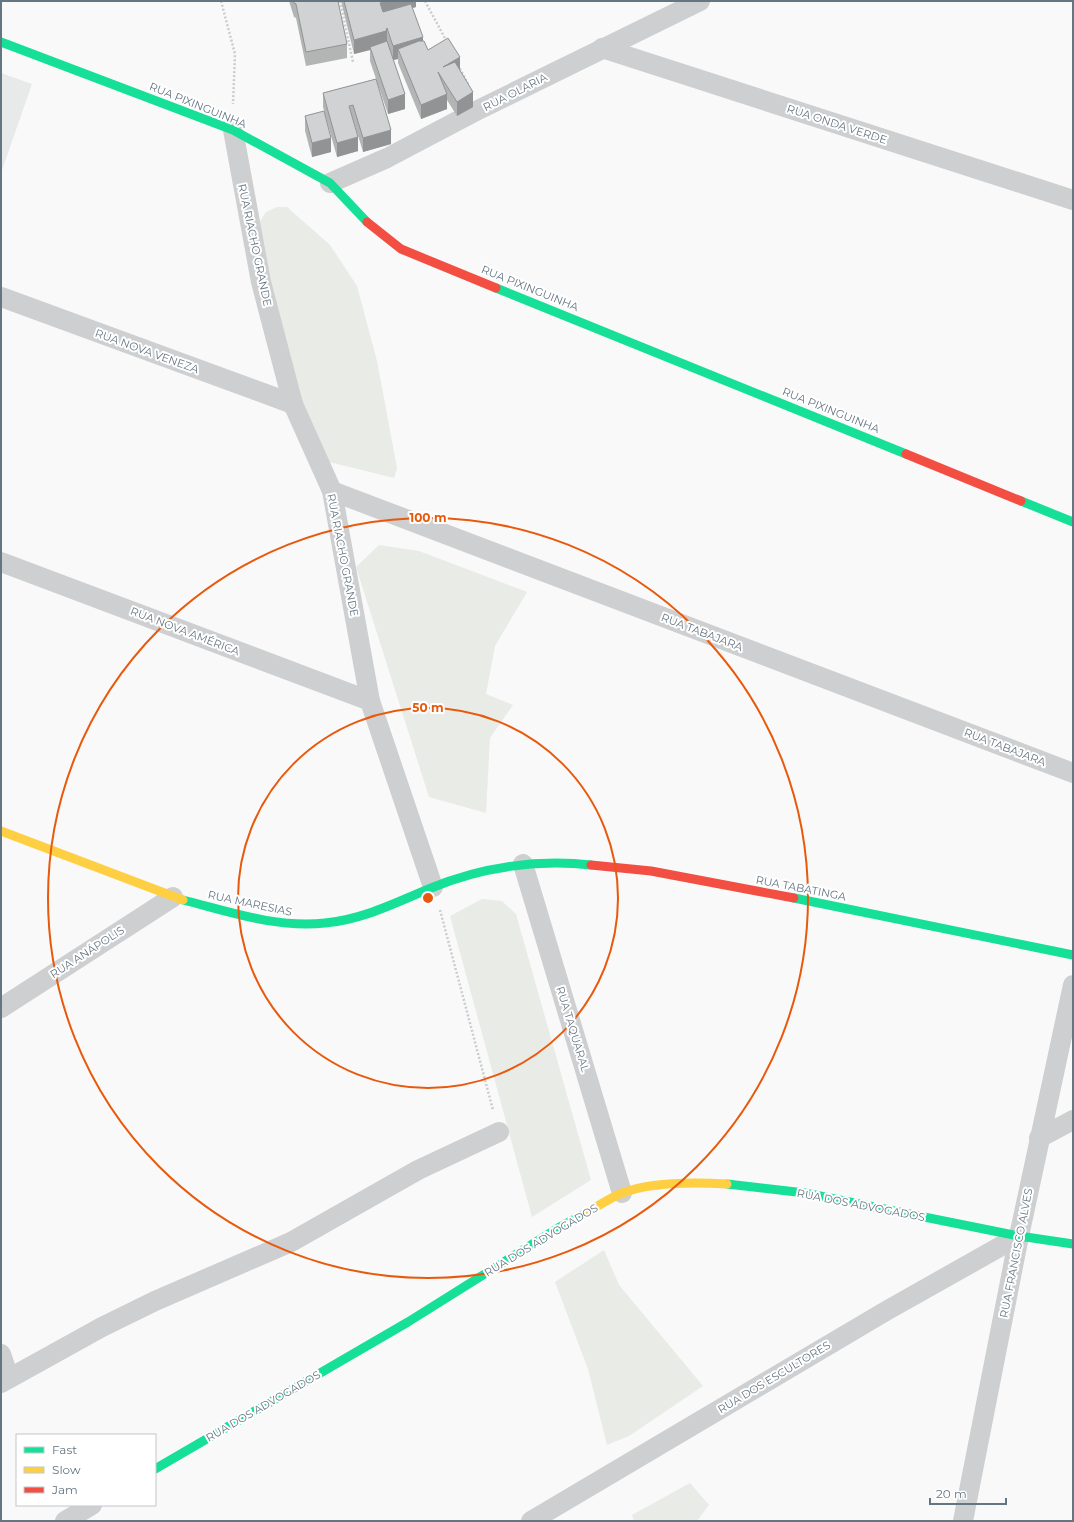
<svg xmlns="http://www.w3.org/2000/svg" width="1074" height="1522" font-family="Montserrat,sans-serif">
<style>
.built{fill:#e8e9e9}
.green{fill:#e8ebe6}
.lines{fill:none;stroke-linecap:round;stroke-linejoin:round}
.path{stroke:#cbcccd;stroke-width:2.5;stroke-dasharray:2 2;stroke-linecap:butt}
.street{stroke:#cecfd0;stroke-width:20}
.fast{stroke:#16e098;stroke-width:9}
.slow{stroke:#ffcf43;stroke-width:9}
.jam{stroke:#f24e42;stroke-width:9}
.wall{fill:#b3b5b5}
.shaded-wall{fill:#929394}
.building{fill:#d0d2d3;stroke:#929394}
.ring{fill:none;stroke:#e8590c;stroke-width:2}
.labels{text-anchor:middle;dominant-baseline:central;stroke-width:4;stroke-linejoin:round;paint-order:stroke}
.street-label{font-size:11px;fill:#657683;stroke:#fff}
.centre{fill:#e8590c;stroke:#fff;stroke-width:2}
.ring-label{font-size:12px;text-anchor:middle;font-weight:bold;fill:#e8590c;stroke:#fff;stroke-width:4;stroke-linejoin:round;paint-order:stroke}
</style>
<rect width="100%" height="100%" fill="#f9f9f9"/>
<polygon class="built" points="1,73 32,84 1,173"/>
<g class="green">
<polygon points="277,207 287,207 330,245 357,286 377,361 397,468 394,478 325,461 287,363 258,225 266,212"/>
<polygon points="379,545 419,551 527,592 495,646 486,694 513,705 490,738 486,813 429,797 356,567"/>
<polygon points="482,899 502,901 516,914 591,1180 532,1217 450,916"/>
<polygon points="604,1250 619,1285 703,1386 629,1436 607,1445 588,1369 555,1282"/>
<polygon points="690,1483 709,1505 697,1521 634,1521 632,1515"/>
</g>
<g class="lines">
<g class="path">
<polyline points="221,1 235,54 233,104"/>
<polyline points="340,1 353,62"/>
<polyline points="425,1 447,42"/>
<polyline points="458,65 468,84"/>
<polyline points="440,910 493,1110"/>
</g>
<g class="street">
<polyline points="602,48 1073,200"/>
<polyline points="233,130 261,282 293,404 332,491 370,701 433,887"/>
<polyline points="330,183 387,158 480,109 700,1"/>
<polyline points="1,297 293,404"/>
<polyline points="332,491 1073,773"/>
<polyline points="1,562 370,701"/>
<polyline points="523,864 622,1193"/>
<polyline points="1,1008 173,897"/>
<polyline points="1039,1138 1073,1120"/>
<polyline points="1,1354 9,1378"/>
<polyline points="1,1383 102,1327 155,1301 291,1242 418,1170 499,1132"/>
<polyline points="65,1521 92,1505"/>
<polyline points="531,1521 886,1311 1019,1236"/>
<polyline points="963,1521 1019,1236 1073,985"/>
</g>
<g class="fast">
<polyline points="1,42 233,130 330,183 367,222"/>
<polyline points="496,288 906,454"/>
<polyline points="1021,501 1073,522"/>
<polyline points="794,898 1073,955"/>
<path d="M183,900C231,912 275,928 325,923C362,920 397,902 431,888C481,867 538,859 591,865"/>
<polyline points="727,1184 805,1193 1019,1236 1073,1244"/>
<polyline points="155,1469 408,1322 558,1228 586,1213"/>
</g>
<g class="slow">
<polyline points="1,831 183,900"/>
<path d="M586,1213C598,1206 610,1198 622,1193C651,1182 696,1182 727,1184"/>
</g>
<g class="jam">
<polyline points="367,222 401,249 496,288"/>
<polyline points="906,454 1021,501"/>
<polyline points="591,865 651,871 794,898"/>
</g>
</g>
<g class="wall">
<polygon points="289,1 338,1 347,44 347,58 306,66 296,18 294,17"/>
<polygon points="341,1 416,1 416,7 412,8 423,41 428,50 460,70 473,107 457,116 447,100 447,109 421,119 398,63 398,59 393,60 405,109 388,114 370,61 370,50 354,54"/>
<polygon points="376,79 391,144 363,152 353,119 358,151 337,157 323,107 323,93"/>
<polygon points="305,116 331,152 312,157 305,131"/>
</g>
<g class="shaded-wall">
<polygon points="387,1 416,1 416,7 380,17 380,3"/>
<polygon points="387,28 387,42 370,47 370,50 354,54 354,40"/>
<polygon points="423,37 423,51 398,49 398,59 393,60 393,46"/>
<polygon points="460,57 460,72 443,67"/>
<polygon points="473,92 473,107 457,116 457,102"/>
<polygon points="405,94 405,109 388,114 388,100"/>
<polygon points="447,94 447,109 421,119 421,105"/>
<polygon points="391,130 391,144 363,152 363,138"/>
<polygon points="358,137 358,151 337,157 337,143"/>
<polygon points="331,138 331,152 312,157 312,143"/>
</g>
<g class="building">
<polygon points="293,1 338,1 347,44 306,52 296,4 294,3"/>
<polygon points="344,1 387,1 380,3 383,12 411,4 423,37 393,46 387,28 386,31 354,40"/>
<polygon points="448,38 460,57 443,67 455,62 473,92 457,102 438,72 447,94 421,105 398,49 419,41 424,41 428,50"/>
<polygon points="387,41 405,94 388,100 370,47"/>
<polygon points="376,79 391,130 363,138 353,105 349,106 358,137 337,143 323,93"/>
<polygon points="324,111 331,138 312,143 305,116"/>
</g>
<g class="ring">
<circle cx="428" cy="898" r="190"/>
<circle cx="428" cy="898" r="380"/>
</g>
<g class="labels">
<g class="street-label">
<text transform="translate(515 92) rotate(-27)">RUA OLARIA</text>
<text transform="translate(198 105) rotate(22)">RUA PIXINGUINHA</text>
<text transform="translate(837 124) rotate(18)">RUA ONDA VERDE</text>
<text transform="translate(255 245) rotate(78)">RUA RIACHO GRANDE</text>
<text transform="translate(530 288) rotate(22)">RUA PIXINGUINHA</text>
<text transform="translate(147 351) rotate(20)">RUA NOVA VENEZA</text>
<text transform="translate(831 410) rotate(22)">RUA PIXINGUINHA</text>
<text transform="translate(343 555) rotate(79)">RUA RIACHO GRANDE</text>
<text transform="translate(185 631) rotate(21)">RUA NOVA AMÉRICA</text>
<text transform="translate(702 632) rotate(21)">RUA TABAJARA</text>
<text transform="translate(1005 747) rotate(21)">RUA TABAJARA</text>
<text transform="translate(801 888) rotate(11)">RUA TABATINGA</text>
<text transform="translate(250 903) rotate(12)">RUA MARESIAS</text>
<text transform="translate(87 952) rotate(-33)">RUA ANÁPOLIS</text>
<text transform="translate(573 1029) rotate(73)">RUA TAQUARAL</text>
<text transform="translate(861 1205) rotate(11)">RUA DOS ADVOGADOS</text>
<text transform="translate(541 1240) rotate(-31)">RUA DOS ADVOGADOS</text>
<text transform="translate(1016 1253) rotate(-79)">RUA FRANCISCO ALVES</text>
<text transform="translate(774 1377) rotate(-31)">RUA DOS ESCULTORES</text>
<text transform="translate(263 1406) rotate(-30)">RUA DOS ADVOGADOS</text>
</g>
</g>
<circle cx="428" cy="898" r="6" class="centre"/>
<g class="ring-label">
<text x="428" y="522">100 m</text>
<text x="428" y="712">50 m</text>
</g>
<rect width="1074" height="1522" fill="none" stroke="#657683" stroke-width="4"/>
<rect x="16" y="1434" width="140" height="72" fill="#ffffff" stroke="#c1c8cd"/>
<rect x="24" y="1447" width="20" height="6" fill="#16e098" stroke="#c1c8cd"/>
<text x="52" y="1454" font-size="12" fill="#657683">Fast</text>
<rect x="24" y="1467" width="20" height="6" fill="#ffcf43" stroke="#c1c8cd"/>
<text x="52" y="1474" font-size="12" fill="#657683">Slow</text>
<rect x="24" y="1487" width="20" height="6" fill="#f24e42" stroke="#c1c8cd"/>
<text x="52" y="1494" font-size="12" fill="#657683">Jam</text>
<path d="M930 1498v6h76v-6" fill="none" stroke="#657683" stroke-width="2"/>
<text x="936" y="1498" font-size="12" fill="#657683" stroke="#ffffff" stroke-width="3" paint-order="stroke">20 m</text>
</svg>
